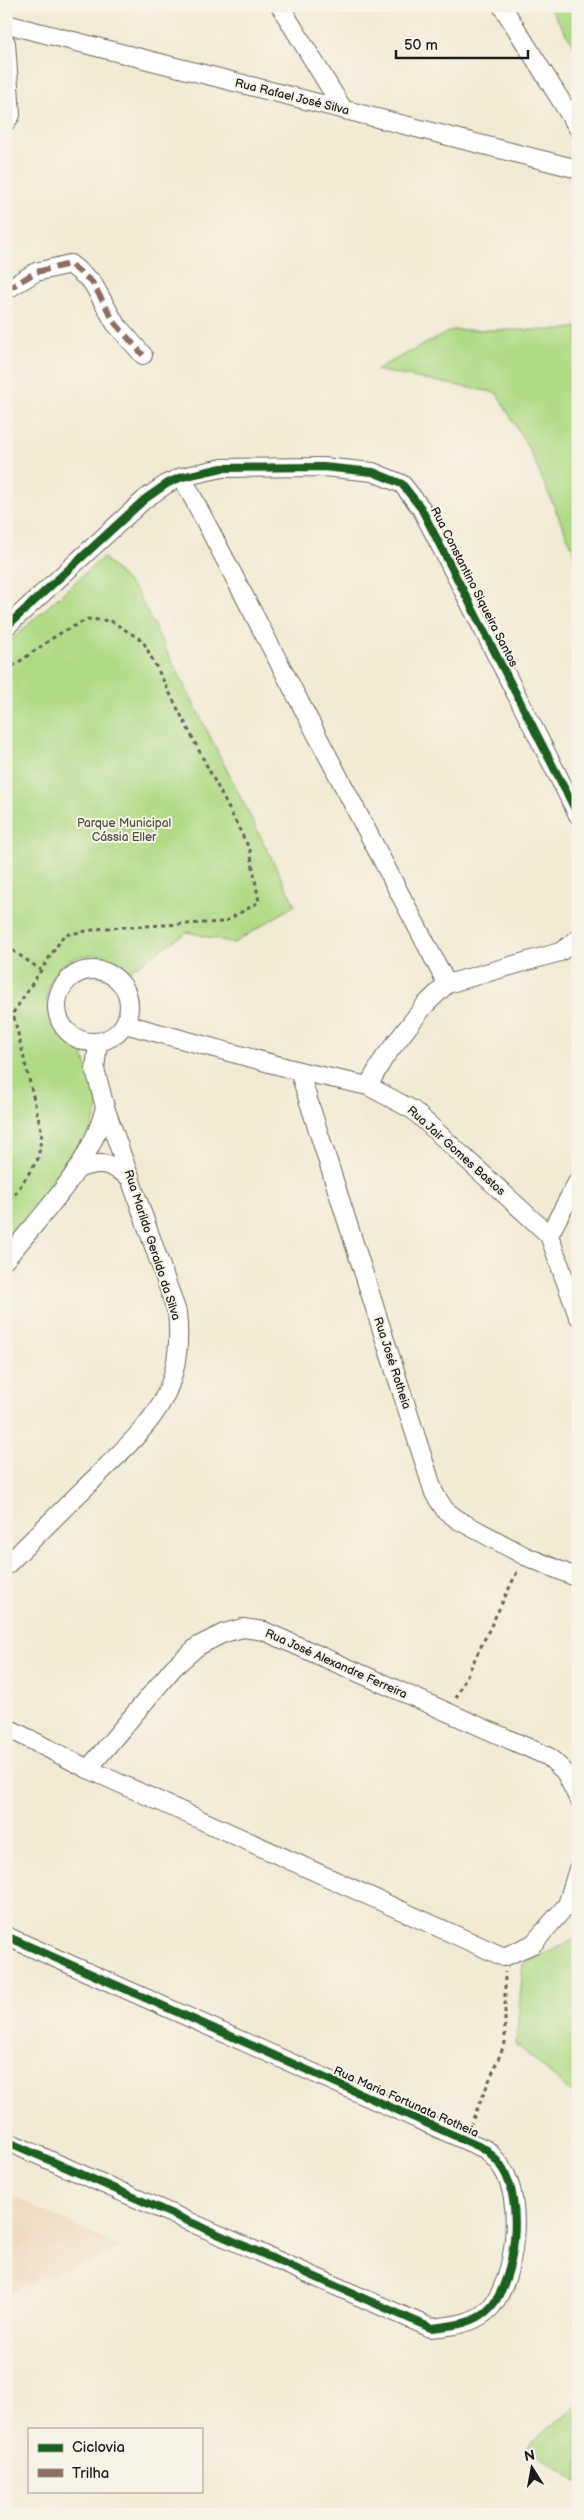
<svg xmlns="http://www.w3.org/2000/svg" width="584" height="2520" font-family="'Balsamiq Sans',sans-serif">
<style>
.built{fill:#eed7bb}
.green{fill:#b1da85;stroke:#667b50}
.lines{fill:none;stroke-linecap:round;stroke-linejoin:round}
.street-casing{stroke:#67645c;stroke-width:20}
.path{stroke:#67645c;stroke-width:3;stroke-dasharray:4 4;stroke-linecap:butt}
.street{stroke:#fff;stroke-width:18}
.quiet{stroke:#8d6e63;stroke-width:6;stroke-dasharray:12 6;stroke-linecap:butt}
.cycleway-casing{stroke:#f7f3e8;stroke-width:11}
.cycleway{stroke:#1b5e20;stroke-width:8}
.labels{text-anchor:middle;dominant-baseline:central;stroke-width:4;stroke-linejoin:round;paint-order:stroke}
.street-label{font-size:12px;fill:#1c1c1c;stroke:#f7f3e8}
.park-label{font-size:12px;fill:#49553c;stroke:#f7f3e8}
</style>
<rect width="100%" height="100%" fill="#f7f3e8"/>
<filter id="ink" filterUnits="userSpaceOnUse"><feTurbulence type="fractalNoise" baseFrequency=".02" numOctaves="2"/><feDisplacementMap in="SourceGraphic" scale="10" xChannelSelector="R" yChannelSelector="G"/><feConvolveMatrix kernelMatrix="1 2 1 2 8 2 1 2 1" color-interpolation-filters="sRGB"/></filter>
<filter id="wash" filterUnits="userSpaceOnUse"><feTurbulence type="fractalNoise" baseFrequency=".0096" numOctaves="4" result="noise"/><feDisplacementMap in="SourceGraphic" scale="20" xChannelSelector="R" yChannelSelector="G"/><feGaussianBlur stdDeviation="1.12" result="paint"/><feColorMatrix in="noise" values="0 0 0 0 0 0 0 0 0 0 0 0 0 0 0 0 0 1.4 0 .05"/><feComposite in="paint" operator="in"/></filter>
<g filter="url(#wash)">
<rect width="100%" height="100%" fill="#f1ead4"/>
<polygon class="built" points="6,2193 123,2248 6,2293"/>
<g class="green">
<polygon points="549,6 578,6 578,53"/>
<polygon points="578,327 578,561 530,451 497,393 375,370 452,330 561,330"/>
<polygon points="103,557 137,592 295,905 234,943 187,932 129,971 114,959 96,954 77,957 61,966 50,982 47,1001 51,1019 62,1034 74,1040 82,1052 99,1103 92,1128 6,1241 6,645"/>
<polygon points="578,1938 578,2098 516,2044 523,1964"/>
<polygon points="578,2405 578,2482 527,2446"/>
</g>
</g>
<g filter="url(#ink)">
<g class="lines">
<defs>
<g id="street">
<polyline points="280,6 343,109"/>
<polyline points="502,6 578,128"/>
<polyline points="6,24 578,169"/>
<polyline points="6,43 11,115 6,122"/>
<polyline points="6,290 36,272 70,264 92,282 115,323 143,355"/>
<polyline points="182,477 447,984"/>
<polyline points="6,627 145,499 168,483 182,477 222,468 323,467 373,472 402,484 421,508 578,815"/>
<circle cx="93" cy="1006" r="36"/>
<polyline points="125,1024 299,1071 368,1086 413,1110 549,1235 578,1316"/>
<polyline points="299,1071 434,1493 445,1510 458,1520 525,1556 578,1578"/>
<polyline points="368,1086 384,1058 425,1005 447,984 560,952 578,939"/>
<path d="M77,1169C103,1160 108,1163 131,1178"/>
<polyline points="549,1235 578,1181"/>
<path d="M6,1259C43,1213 91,1166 105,1107"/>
<path d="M6,1566C35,1537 64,1508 93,1480C147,1426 186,1396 177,1312L105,1107L95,1069L98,1043"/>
<polyline points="6,1727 88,1769 504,1957 533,1944 567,1905 578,1869"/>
<polyline points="88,1769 174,1667 198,1646 224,1633 243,1628 264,1631 549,1757 565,1772 578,1798"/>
<path d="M6,1936L487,2150C492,2156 498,2161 502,2168C524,2200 516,2278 491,2307C476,2324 452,2326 431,2328L6,2141"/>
</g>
</defs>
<use href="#street" class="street-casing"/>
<g class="path">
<polyline points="6,671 57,635 88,619 111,621 143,641 250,850 259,902 224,922 104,928 64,935 13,1013 42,1133 38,1159 16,1193 6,1202"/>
<polyline points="6,946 41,970"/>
<polyline points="456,1698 518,1570"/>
<polyline points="470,2126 505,2043 505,1972"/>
</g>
<use href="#street" class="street"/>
<polyline class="quiet" points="6,290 36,272 70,264 92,282 115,323 143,355"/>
<defs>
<g id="cycleway">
<polyline points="6,627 145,499 168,483 182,477 222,468 323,467 373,472 402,484 421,508 578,815"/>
<path d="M6,1936L487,2150C492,2156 498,2161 502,2168C524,2200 516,2278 491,2307C476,2324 452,2326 431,2328L6,2141"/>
</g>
</defs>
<use href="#cycleway" class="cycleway-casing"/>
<use href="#cycleway" class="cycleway"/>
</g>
</g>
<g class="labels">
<g class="street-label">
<text transform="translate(292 97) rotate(14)">Rua Rafael José Silva</text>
<text transform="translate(474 587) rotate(63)">Rua Constantino Siqueira Santos</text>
<text transform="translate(456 1151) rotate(42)">Rua Jair Gomes Bastos</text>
<text transform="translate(152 1245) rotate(72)">Rua Marildo Geraldo da Silva</text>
<text transform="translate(392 1363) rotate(72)">Rua José Rotheia</text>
<text transform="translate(336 1664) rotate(24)">Rua José Alexandre Ferreira</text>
<text transform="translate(406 2102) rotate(24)">Rua Maria Fortunata Rotheia</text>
</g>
<g class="park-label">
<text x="124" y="823">Parque Municipal<tspan x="124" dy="14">Cássia Eller</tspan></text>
</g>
</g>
<rect width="584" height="2520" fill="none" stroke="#f7f3e8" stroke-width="25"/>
<rect x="28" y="2428" width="175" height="65" fill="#f7f3e8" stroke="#9f9d96"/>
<rect x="38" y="2444" width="25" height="8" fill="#1b5e20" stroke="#9f9d96"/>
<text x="72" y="2452" font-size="15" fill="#1c1c1c">Ciclovia</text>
<rect x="38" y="2469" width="25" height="8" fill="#8d6e63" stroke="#9f9d96"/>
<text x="72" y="2478" font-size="15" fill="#1c1c1c">Trilha</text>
<g transform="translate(532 2468) rotate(349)" stroke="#f7f3e8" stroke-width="4" paint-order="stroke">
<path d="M0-4L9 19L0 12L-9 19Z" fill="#1c1c1c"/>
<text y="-8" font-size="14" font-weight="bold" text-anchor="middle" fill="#1c1c1c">N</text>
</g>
<path d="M396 50v8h132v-8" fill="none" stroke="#1c1c1c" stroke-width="2.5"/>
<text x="404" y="50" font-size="15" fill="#1c1c1c" stroke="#f7f3e8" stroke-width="4" paint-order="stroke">50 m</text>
</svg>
